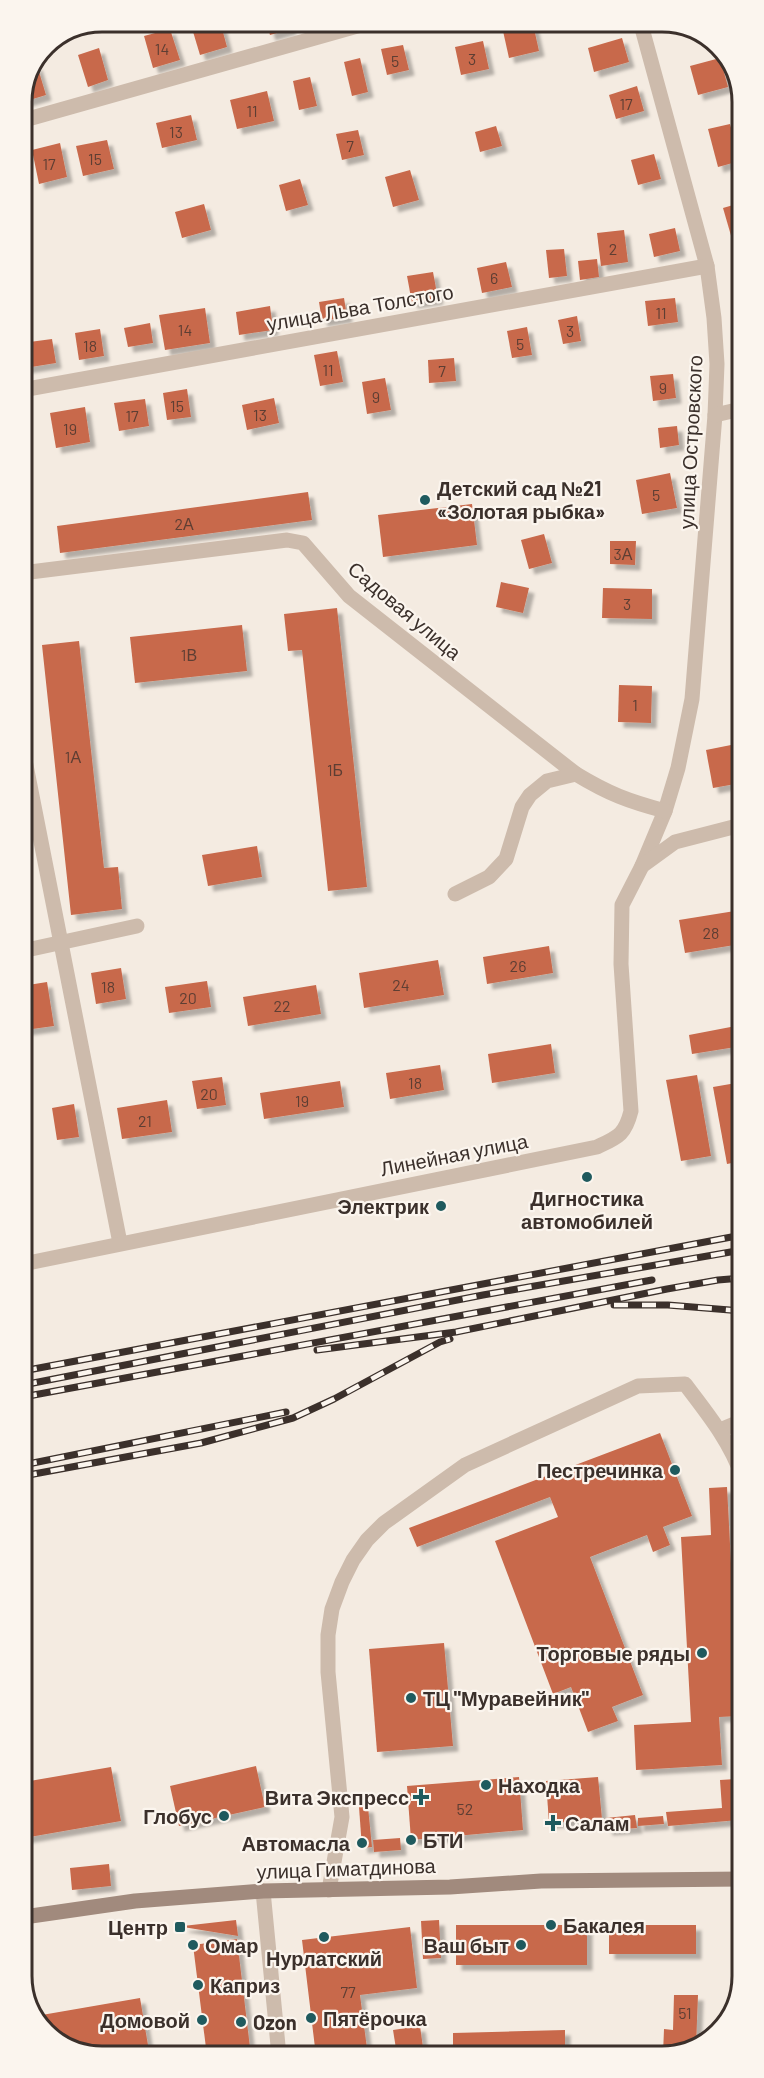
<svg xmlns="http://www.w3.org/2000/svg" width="764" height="2078" font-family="Barlow,sans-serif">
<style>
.building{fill:#c8694b;filter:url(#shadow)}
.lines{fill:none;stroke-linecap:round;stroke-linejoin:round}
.minor{stroke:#cdbbac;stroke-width:15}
.tertiary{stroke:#cdbbac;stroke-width:15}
.secondary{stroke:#a18a7d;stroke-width:15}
.rail-casing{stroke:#3b302b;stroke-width:7}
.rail{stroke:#fbf5ee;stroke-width:4.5;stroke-dasharray:14;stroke-linecap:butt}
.poi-dot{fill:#1f5a5e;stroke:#fbf5ee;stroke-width:2}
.labels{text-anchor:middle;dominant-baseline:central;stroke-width:4.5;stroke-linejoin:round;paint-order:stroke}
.number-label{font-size:16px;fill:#5e3e33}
.street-label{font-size:20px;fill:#3b302b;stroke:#fbf5ee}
.poi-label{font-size:20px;font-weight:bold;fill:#3b302b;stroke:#fbf5ee;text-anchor:start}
.rim{fill:none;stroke:#3b302b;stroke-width:3}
</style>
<defs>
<filter id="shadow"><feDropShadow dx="5.5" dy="5.5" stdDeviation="1.5" flood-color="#0004"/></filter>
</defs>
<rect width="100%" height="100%" fill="#f4ebe1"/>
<g class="building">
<polygon points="205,21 220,21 227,47 200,55 191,25"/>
<polygon points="266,21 289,21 291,29 270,35"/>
<polygon points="533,24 539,51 509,58 503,31"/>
<polygon points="170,29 180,60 153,68 144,36"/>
<polygon points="622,38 629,62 594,72 588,48"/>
<polygon points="483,41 489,69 461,75 455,47"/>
<polygon points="403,45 409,70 387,75 381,49"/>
<polygon points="99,48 108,80 88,87 78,55"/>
<polygon points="360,58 368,92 352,96 344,62"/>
<polygon points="720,58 728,87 698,95 690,66"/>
<polygon points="35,65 37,65 46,95 23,102 21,97"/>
<polygon points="310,77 317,106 299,110 293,81"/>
<polygon points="637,86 644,111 616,119 609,95"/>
<polygon points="267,91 274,121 237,129 230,100"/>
<polygon points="191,115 197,140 162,148 156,123"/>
<polygon points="730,124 740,161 718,167 708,129"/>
<polygon points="496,126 502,146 480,152 475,132"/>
<polygon points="358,130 364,155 342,160 336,134"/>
<polygon points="107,140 114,169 83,176 76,146"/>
<polygon points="60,143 67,177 39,184 32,150"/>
<polygon points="654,154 661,179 638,185 631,160"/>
<polygon points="410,170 419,200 393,207 385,177"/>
<polygon points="300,179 308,205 286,211 279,185"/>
<polygon points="740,203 740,237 732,239 723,208"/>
<polygon points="204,204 211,230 182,238 175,212"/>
<polygon points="675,228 680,251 654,257 649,234"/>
<polygon points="624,230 628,262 601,266 597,233"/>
<polygon points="564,249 567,276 549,278 546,250"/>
<polygon points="597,259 599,277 580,280 578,261"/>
<polygon points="506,262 512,287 482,293 477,268"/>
<polygon points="433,272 438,299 412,303 407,276"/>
<polygon points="344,298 347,317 322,321 319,302"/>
<polygon points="675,298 678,322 648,326 645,301"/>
<polygon points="270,306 273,330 239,335 236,312"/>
<polygon points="205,308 210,343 165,350 159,315"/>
<polygon points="577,316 581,341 563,344 558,320"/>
<polygon points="150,323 153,343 128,347 124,328"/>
<polygon points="527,327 532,355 512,358 507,331"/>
<polygon points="100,329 104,356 79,360 75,333"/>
<polygon points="52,339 56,363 25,368 22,343"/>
<polygon points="337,351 343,382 320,386 314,355"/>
<polygon points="454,358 456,381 429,383 428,360"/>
<polygon points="673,374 676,398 653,401 650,376"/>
<polygon points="385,378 391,410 367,414 362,382"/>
<polygon points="187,389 191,417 167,420 163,393"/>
<polygon points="274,398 279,423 247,430 242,405"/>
<polygon points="145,399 149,426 119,431 114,403"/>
<polygon points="85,407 90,442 56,448 50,413"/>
<polygon points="677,426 679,445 660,448 658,428"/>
<polygon points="670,473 677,508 642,514 636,480"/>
<polygon points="308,492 312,520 60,553 57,526"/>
<polygon points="472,504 477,545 383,557 378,515"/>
<polygon points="544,534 552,563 529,569 521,540"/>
<polygon points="610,541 636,541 635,565 610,564"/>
<polygon points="739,575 741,575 741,651 734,651"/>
<polygon points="501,582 529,588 523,613 496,607"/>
<polygon points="603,588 652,589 652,619 602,618"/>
<polygon points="337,608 367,887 328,891 302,650 288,651 284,614"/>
<polygon points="242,625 247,671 135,683 130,637"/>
<polygon points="79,641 104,868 118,867 122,909 71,915 42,645"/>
<polygon points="619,685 652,686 651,723 618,722"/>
<polygon points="741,743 741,783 713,788 706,750"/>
<polygon points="257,846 262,877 208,886 202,855"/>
<polygon points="741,910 741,944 685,953 679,920"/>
<polygon points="549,946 553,973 487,984 483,957"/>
<polygon points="438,960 444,995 364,1008 359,973"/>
<polygon points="121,968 126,999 96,1004 91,973"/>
<polygon points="207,981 211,1007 169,1013 165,987"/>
<polygon points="47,982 54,1026 25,1030 22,1015 22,986"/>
<polygon points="316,985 321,1014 248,1026 243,997"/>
<polygon points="741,1025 742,1046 692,1054 689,1035"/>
<polygon points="551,1044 555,1073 492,1083 488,1054"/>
<polygon points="440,1065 444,1090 390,1099 386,1073"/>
<polygon points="697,1075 711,1156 681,1161 666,1080"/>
<polygon points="222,1077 226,1105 197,1109 192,1081"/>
<polygon points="340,1081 344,1107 264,1119 260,1093"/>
<polygon points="742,1082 742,1161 727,1164 713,1087"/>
<polygon points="167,1100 172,1132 122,1139 117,1108"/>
<polygon points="74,1104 79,1137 57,1140 52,1108"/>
<polygon points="660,1433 692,1516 663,1527 670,1545 653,1552 647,1535 590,1557 643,1695 612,1707 618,1721 588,1732 571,1687 553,1694 495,1541 558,1517 550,1497 417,1547 409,1528"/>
<polygon points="727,1487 739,1716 719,1717 722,1765 636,1770 634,1725 691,1722 681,1537 711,1535 709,1488"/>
<polygon points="444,1643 453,1746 377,1752 369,1649"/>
<polygon points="256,1766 265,1807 179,1826 170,1786"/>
<polygon points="111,1767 121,1821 24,1838 24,1782"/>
<polygon points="519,1777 523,1830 411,1840 407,1786"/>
<polygon points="598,1777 602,1819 549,1823 546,1781"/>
<polygon points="736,1779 739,1820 668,1826 666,1812 722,1808 720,1780"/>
<polygon points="359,1807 368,1807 372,1847 362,1848"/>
<polygon points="635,1815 637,1828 607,1830 606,1818"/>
<polygon points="663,1816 664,1824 638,1826 638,1818"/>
<polygon points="400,1838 401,1850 374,1852 373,1840"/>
<polygon points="109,1864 111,1886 72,1890 70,1868"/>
<polygon points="236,1920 238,1936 183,1927 183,1926"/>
<polygon points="439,1920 441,1958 423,1959 421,1921"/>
<rect x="456" y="1925" width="131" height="40"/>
<rect x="609" y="1925" width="87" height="29"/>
<polygon points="410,1927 417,1988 360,1995 368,2056 316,2056 302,1940"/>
<polygon points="237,1939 251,2056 207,2056 193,1945"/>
<polygon points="674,1995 698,1995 696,2046 684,2054 663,2054 664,2029 673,2030"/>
<polygon points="140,1998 150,2057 96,2057 52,2040 36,2016"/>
<polygon points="420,2026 424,2055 397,2055 393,2030"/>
<polygon points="565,2030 565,2055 453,2055 453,2033"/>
</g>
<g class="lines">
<g class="minor">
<polyline points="640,21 707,266 714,318 717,364 715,415 692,699 678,768 665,811 642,866"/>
<polyline points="21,121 375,21"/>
<polyline points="22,390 707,266"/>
<polyline points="715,415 741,409"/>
<path d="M22,573L287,540L303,543L349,596L576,774C609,794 628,801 665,811"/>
<polyline points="22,745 120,1243"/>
<polyline points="455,894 489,877 506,859 522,807 530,795 547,781 576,774"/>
<polyline points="22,951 137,926"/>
<polyline points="720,1430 742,1421"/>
<path d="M329,1890L342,1817L328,1672V1635L332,1609L342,1582L353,1560L367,1540L384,1523L465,1465L638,1386L685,1384C707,1413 730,1441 742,1476"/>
<polyline points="263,1891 279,2056"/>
</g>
<g class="tertiary">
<path d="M23,1264L597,1147C618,1137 625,1135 631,1111L621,964L622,905L642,866L675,842L741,825"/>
<polyline points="740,1879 742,1978"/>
</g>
<polyline class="secondary" points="24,1917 135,1901 263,1891 450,1887 541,1881 743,1879"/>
<defs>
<g id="rail">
<polyline points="614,1305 668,1305 742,1311"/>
<polyline points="317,1350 456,1332 667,1289 718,1280 742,1278"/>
<polyline points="23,1371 742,1235"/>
<polyline points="23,1385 483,1295 742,1250"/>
<polyline points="23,1397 652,1280"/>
<polyline points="23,1465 286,1412"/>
<polyline points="23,1476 201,1443 293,1418 334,1399 440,1342 450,1339"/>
</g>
</defs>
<use href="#rail" class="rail-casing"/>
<use href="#rail" class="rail"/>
</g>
<g class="poi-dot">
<circle cx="425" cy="500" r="6"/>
<circle cx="587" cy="1177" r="6"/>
<circle cx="441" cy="1206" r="6"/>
<circle cx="675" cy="1470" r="6"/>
<circle cx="702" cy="1653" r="6"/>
<circle cx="411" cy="1698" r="6"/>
<circle cx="486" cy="1785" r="6"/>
<path d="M418 1788h6v6h6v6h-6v6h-6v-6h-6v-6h6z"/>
<circle cx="224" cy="1816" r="6"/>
<path d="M550 1814h6v6h6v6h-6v6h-6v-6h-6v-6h6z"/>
<circle cx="411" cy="1840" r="6"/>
<circle cx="362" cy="1843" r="6"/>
<circle cx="551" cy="1925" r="6"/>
<rect x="174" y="1921" width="12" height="12" rx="3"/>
<circle cx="324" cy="1937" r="6"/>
<circle cx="193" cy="1945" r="6"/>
<circle cx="521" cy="1945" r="6"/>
<circle cx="198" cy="1985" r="6"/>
<circle cx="311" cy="2018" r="6"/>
<circle cx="202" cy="2020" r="6"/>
<circle cx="241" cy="2022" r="6"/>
</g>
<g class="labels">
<g class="number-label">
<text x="162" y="48">14</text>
<text x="472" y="58">3</text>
<text x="395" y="60">5</text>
<text x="626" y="103">17</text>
<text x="252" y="110">11</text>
<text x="176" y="131">13</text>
<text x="350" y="145">7</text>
<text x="95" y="158">15</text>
<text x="49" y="163">17</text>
<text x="613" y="248">2</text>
<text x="494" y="277">6</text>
<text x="661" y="312">11</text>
<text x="185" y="329">14</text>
<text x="570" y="330">3</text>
<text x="520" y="343">5</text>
<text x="90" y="345">18</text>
<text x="328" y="369">11</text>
<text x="442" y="370">7</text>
<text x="663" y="387">9</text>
<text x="376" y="396">9</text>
<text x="177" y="405">15</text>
<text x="260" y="414">13</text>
<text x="132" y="415">17</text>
<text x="70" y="428">19</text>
<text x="656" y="494">5</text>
<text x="184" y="523">2А</text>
<text x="623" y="553">3А</text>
<text x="627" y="603">3</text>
<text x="189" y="654">1В</text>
<text x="635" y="704">1</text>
<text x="73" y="756">1А</text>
<text x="335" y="769">1Б</text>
<text x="711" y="932">28</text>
<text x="518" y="965">26</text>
<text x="401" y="984">24</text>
<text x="108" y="986">18</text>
<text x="188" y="997">20</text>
<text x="282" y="1005">22</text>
<text x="415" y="1082">18</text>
<text x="209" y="1093">20</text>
<text x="302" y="1100">19</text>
<text x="145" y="1120">21</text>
<text x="465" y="1808">52</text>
<text x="348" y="1991">77</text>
<text x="685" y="2012">51</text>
</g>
<g class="street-label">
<text transform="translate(360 307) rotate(-10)">улица Льва Толстого</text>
<text transform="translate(690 442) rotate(-87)">улица Островского</text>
<text transform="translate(405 610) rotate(40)">Садовая улица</text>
<text transform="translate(454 1154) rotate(-11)">Линейная улица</text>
<text transform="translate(346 1868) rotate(-2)">улица Гиматдинова</text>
</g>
<g class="poi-label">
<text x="437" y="488">Детский сад №21<tspan x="437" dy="23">«Золотая рыбка»</tspan></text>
<text x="587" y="1198" text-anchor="middle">Дигностика<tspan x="587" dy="23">автомобилей</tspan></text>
<text x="429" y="1206" text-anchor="end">Электрик</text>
<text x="663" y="1470" text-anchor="end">Пестречинка</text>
<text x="690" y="1653" text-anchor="end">Торговые ряды</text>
<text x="423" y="1698">ТЦ "Муравейник"</text>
<text x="498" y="1785">Находка</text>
<text x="409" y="1797" text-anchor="end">Вита Экспресс</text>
<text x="212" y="1816" text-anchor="end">Глобус</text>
<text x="565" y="1823">Салам</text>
<text x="423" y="1840">БТИ</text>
<text x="350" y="1843" text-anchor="end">Автомасла</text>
<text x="563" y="1925">Бакалея</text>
<text x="168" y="1927" text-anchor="end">Центр</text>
<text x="205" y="1945">Омар</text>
<text x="509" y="1945" text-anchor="end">Ваш быт</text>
<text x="324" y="1958" text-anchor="middle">Нурлатский</text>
<text x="210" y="1985">Каприз</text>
<text x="323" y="2018">Пятёрочка</text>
<text x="190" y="2020" text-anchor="end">Домовой</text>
<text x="253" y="2022">Ozon</text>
</g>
</g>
<path d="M0 0H764V2078H0ZM102 32H662A70 70 0 0 1 732 102V1976A70 70 0 0 1 662 2046H102A70 70 0 0 1 32 1976V102A70 70 0 0 1 102 32Z" fill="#fbf5ee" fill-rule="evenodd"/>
<path class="rim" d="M102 32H662A70 70 0 0 1 732 102V1976A70 70 0 0 1 662 2046H102A70 70 0 0 1 32 1976V102A70 70 0 0 1 102 32Z"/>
</svg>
